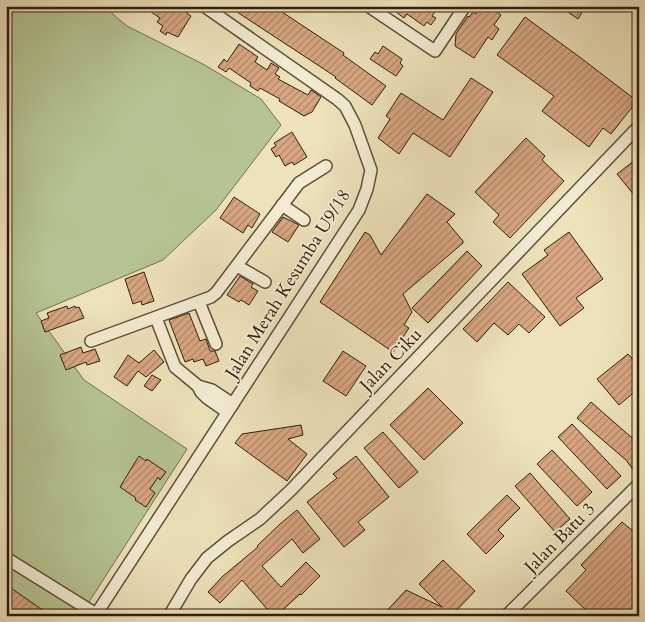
<svg xmlns="http://www.w3.org/2000/svg" width="645" height="622" font-family="Cardo,serif">
<style>
.grass{fill:#b5c492;stroke:#747150}
.building{fill:url(#building-hatch);stroke:#321e0d}
.lines{fill:none;stroke-linecap:round;stroke-linejoin:round}
.minor-casing{stroke:#614f38;stroke-width:14}
.minor{stroke:#f3ecd3;stroke-width:11}
.labels{text-anchor:middle;dominant-baseline:central;stroke-width:4;stroke-linejoin:round;paint-order:stroke}
.street-label{font-size:18px;fill:#321e0d;stroke:#f3ecd3}
</style>
<defs>
<pattern id="building-hatch" width="6" height="6" patternUnits="userSpaceOnUse" patternTransform="scale(1.25)"><rect width="6" height="6" fill="#d8a781"/><path d="M-1 1l2-2M0 6l6-6M5 7l2-2" fill="none" stroke="#b08768"/></pattern>
</defs>
<rect width="100%" height="100%" fill="#ede2bb"/>
<filter id="stains"><feTurbulence type="fractalNoise" baseFrequency=".004" numOctaves="4"/><feColorMatrix values="0 0 0 0 .2 0 0 0 0 .09 0 0 0 0 .02 0 0 0 .5 -.17"/></filter>
<radialGradient id="worn" r=".72"><stop offset=".6" stop-color="#630" stop-opacity="0"/><stop offset="1" stop-color="#630" stop-opacity=".3"/></radialGradient>
<polygon class="grass" points="6,6 103,6 127,26 203,64 261,99 281,125 216,210 163,260 36,313 84,380 187,449 80,616 6,616"/>
<g class="building">
<polygon points="155,6 187,6 184,11 191,16 178,37 167,32 166,35 160,31 163,26 157,22 160,18 151,12"/>
<polygon points="231,6 273,6 344,53 343,55 386,86 372,105 335,78 336,77 237,12 238,10"/>
<polygon points="400,6 439,6 432,16 436,18 431,25 427,22 424,26 407,14 404,18 396,12"/>
<polygon points="559,6 576,6 583,11 578,19"/>
<polygon points="481,7 487,11 490,7 501,15 494,25 499,29 492,40 488,37 474,58 455,46 456,34 468,16 469,17 473,12 476,14"/>
<polygon points="525,17 581,58 637,101 611,134 603,128 589,147 542,111 554,96 497,55"/>
<polygon points="239,44 258,57 255,62 267,70 271,63 279,68 275,74 280,77 278,79 308,95 311,90 321,97 312,112 304,116 279,101 280,99 269,93 260,88 258,91 250,86 251,83 229,68 226,72 218,67 224,59 227,62"/>
<polygon points="383,46 402,59 400,63 403,66 396,76 370,59 375,52 378,54"/>
<polygon points="471,78 493,92 450,157 413,133 399,154 378,138 390,119 386,116 401,93 443,120"/>
<polygon points="292,132 307,157 294,165 292,162 285,166 279,155 276,157 271,149 276,146 274,143"/>
<polygon points="526,138 545,156 542,160 564,181 510,238 493,222 499,215 475,192"/>
<polygon points="639,157 639,201 617,174"/>
<polygon points="427,194 455,214 447,222 463,241 463,243 403,294 412,312 404,325 409,328 393,352 320,302 365,232 370,235 381,255"/>
<polygon points="234,197 260,214 252,228 248,225 243,233 220,218"/>
<polygon points="283,217 299,225 288,242 272,232"/>
<polygon points="569,232 603,279 576,298 584,308 560,326 522,274 548,255 544,250"/>
<polygon points="467,251 482,266 428,323 412,308"/>
<polygon points="144,272 154,301 142,305 141,301 133,304 125,279"/>
<polygon points="240,276 253,284 251,287 258,291 249,305 241,300 239,302 227,295"/>
<polygon points="508,282 545,317 529,333 519,324 508,335 494,323 477,342 463,329"/>
<polygon points="67,306 68,309 75,306 76,308 79,307 84,318 45,332 41,321 49,318 47,313"/>
<polygon points="189,313 200,341 206,339 210,351 215,351 219,361 206,366 203,359 194,362 193,359 185,362 169,320"/>
<polygon points="81,347 83,353 95,349 100,361 87,365 86,362 66,370 60,355"/>
<polygon points="154,350 164,362 146,377 138,371 127,386 114,377 128,355 139,363"/>
<polygon points="343,351 366,366 346,396 323,381"/>
<polygon points="628,354 639,366 639,388 619,405 597,379"/>
<polygon points="152,375 161,380 152,391 144,386"/>
<polygon points="428,388 463,423 424,460 390,425"/>
<polygon points="591,402 639,444 639,466 634,471 626,460 577,418"/>
<polygon points="572,424 621,476 607,489 558,437"/>
<polygon points="301,425 303,435 288,439 307,454 287,481 235,443 242,434"/>
<polygon points="383,432 418,472 399,488 364,448"/>
<polygon points="552,450 592,492 577,506 537,464"/>
<polygon points="139,456 146,461 147,459 166,472 160,480 158,477 150,489 155,493 146,507 135,500 136,498 120,487"/>
<polygon points="356,456 389,497 358,522 365,530 344,547 307,502 337,478 333,474"/>
<polygon points="530,473 570,519 555,532 515,486"/>
<polygon points="507,495 520,508 498,530 504,536 486,554 467,534"/>
<polygon points="297,510 320,539 303,553 292,539 262,566 281,587 306,562 320,576 301,595 300,594 276,616 273,616 242,580 220,603 208,592 223,576 258,547 257,546 280,524"/>
<polygon points="622,522 639,536 639,616 592,616 566,591 586,570 581,565"/>
<polygon points="443,560 475,591 454,613 460,616 382,616 406,590 442,607 419,584"/>
<polygon points="11,588 51,616 6,616 6,595"/>
</g>
<g class="lines">
<defs>
<g id="minor">
<polyline points="368,6 435,51 465,6"/>
<polyline points="282,205 304,220"/>
<polyline points="237,266 265,282"/>
<polyline points="199,302 216,344"/>
<polyline points="156,318 175,367 198,386 201,392 207,398 227,412"/>
<polyline points="91,341 211,297 216,293 299,183 326,166"/>
<polyline points="198,386 212,390 233,404"/>
<polyline points="6,558 96,614"/>
<polyline points="95,616 359,210 367,189 371,170 355,125 345,106 337,99 204,6"/>
<polyline points="169,616 191,579 207,558 228,541 260,519 291,490 639,126"/>
<polyline points="506,616 639,484"/>
</g>
</defs>
<use href="#minor" class="minor-casing"/>
<use href="#minor" class="minor"/>
</g>
<g class="labels">
<g class="street-label">
<text transform="translate(288 284) rotate(-58)">Jalan Merah Kesumba U9/18</text>
<text transform="translate(391 360) rotate(-46)">Jalan Ciku</text>
<text transform="translate(560 538) rotate(-45)">Jalan Batu 3</text>
</g>
</g>
<rect width="645" height="622" fill="none" stroke="#ede2bb" stroke-width="25"/>
<rect x="8" y="8" width="630" height="607" fill="none" stroke="#321e0d" stroke-width="2.5"/>
<rect x="12" y="12" width="620" height="597" fill="none" stroke="#321e0d"/>
<rect width="100%" height="100%" filter="url(#stains)"/>
<rect width="100%" height="100%" fill="url(#worn)"/>
</svg>
